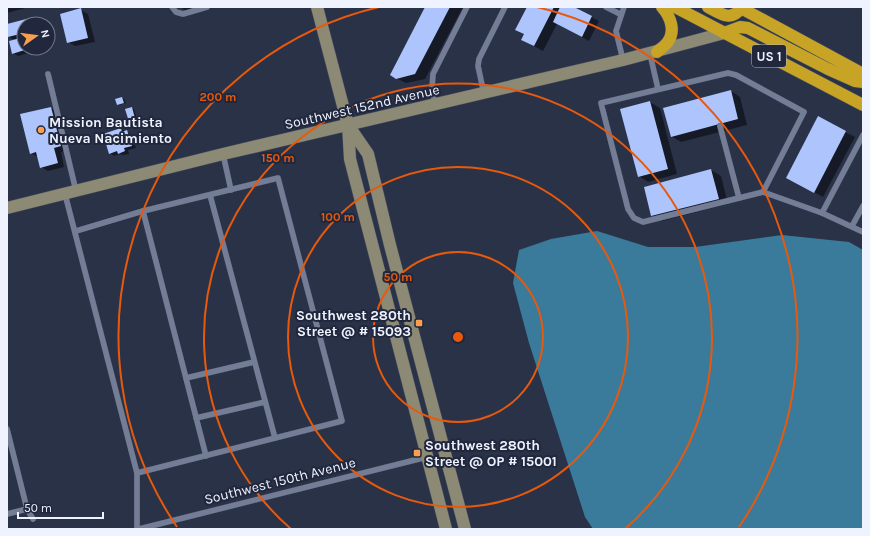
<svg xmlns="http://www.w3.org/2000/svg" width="870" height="536" font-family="Karla,sans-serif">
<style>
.water{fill:#3a7b9b}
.shadow{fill:#0007}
.building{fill:#aec4fc}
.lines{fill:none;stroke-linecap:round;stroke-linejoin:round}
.lane-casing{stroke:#484e60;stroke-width:6}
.secondary-casing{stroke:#484e60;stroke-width:13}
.highway-casing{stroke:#484e60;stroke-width:13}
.lane{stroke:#737d96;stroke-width:5.5}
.secondary{stroke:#8c8974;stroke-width:12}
.highway{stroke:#c7a425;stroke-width:12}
.ring{fill:none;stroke:#e8590c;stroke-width:2}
.poi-dot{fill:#fa9f4f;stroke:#21283d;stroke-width:1.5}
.labels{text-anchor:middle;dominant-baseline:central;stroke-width:4;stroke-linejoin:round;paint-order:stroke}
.shield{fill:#21283d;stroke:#b1b6c5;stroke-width:1}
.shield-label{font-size:13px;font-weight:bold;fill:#eff3ff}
.street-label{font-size:14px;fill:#eff3ff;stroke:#21283d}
.poi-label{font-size:14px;font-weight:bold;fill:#eff3ff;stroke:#21283d;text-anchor:start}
.centre{fill:#e8590c;stroke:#21283d;stroke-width:2}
.ring-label{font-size:12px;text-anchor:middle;font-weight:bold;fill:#e8590c;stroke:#21283d;stroke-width:4;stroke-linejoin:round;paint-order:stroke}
</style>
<rect width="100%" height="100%" fill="#2a3248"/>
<polygon class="water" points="597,231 648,247 695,247 782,235 849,242 863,250 863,529 593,529 585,517 529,343 513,283 519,250 551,239"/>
<g class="shadow">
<polygon points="7,7 29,7 7,13"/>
<polygon points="180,7 209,7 189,12"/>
<polygon points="426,7 463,7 425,79 406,83 396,78"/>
<polygon points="528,7 572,7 599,21 589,41 557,24 543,51 532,45 525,34"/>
<polygon points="81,10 88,14 95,42 75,46 68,42"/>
<polygon points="34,18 39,21 40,24 24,24 24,48 46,48 18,56 13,53 15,40 9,37 7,25"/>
<polygon points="731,91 740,97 747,125 681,142 671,136"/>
<polygon points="122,98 124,99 126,103 119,105 117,104"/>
<polygon points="650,102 660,108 677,174 648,182 639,176"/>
<polygon points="51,108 58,112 67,150 61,152 64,167 48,171 41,167 38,157 31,153"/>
<polygon points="132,108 134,109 139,127 134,128 132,127"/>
<polygon points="121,129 131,134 136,148 128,150 129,154 123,155 120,154 114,156 110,153"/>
<polygon points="845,132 855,137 823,197 797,183"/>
<polygon points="711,170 721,176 728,204 662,221 652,216 645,187"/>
</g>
<g class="building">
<polygon points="425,7 450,7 415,74 396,79 390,75"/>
<polygon points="527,7 554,7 534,46 521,40 524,34 515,30"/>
<polygon points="560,7 574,7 592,16 582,37 553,22"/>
<polygon points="81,8 88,38 67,43 60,14"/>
<polygon points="34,17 36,24 24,24 24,33 8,37 7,24"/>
<polygon points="24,37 24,48 31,48 12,54 9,41"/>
<polygon points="731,90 738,119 671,137 663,108"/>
<polygon points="122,97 124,103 117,105 115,99"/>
<polygon points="650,101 668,169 638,177 620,109"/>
<polygon points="51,107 61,146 54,148 58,163 40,168 36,152 30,154 20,114"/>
<polygon points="132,107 137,126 131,128 125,109"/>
<polygon points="818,116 846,131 814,193 786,178"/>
<polygon points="121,128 122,132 127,130 132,146 124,148 125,151 118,154 117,151 109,154 103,134"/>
<polygon points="711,169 719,199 651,216 644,187"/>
</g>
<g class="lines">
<defs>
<g id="lane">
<polyline points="172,7 176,12 183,14 207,7"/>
<polyline points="606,7 620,14"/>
<polyline points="650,54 658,89"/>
<polyline points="623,60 616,31 624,7"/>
<polyline points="48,74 76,191"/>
<polyline points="484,94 478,66 479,59 505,7"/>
<polyline points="435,105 432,89 433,74 467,7"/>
<polyline points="720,126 739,198"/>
<polyline points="223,154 231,190"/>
<polyline points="763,192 804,112 736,75 728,73 601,103 628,209 634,218 643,222 763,192 822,213 863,232"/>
<polyline points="65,194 137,473 137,529"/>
<polyline points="210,195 275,438"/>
<polyline points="143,211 206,456"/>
<polyline points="822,213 863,135"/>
<polyline points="852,226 863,206"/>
<polyline points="76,231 143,211 278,178 342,421 137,473"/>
<polyline points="186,378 254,362"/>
<polyline points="196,418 265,402"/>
<polyline points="7,429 27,509 33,519"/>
<polyline points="7,514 27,509"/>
<polyline points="139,529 427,457"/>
</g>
<g id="secondary">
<polyline points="317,7 348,125 350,159 446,529"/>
<polyline points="348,125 368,154 390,245 465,529"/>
<polyline points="7,208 223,154 623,60 724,33"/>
</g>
<g id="highway">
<polyline points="675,7 863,105"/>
<path d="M708,7C721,14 731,22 741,8"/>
<polyline points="739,7 863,74"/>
<polyline points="724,33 740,27 748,28 828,69 855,81 863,82"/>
<path d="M657,52C660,49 664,47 667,43C676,32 671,17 662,7"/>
</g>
</defs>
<use href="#lane" class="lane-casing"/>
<use href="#secondary" class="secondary-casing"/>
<use href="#highway" class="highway-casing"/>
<use href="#lane" class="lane"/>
<use href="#secondary" class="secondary"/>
<use href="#highway" class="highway"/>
</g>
<g class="ring">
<circle cx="458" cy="337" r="85"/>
<circle cx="458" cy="337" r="170"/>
<path d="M291 529A254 254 0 1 1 625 529"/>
<path d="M177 527A339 339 0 0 1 379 7M537 7A339 339 0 0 1 739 527"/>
</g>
<g class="poi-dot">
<circle cx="41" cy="130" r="4"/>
<rect x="415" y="319" width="8" height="8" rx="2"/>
<rect x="413" y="449" width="8" height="8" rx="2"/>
</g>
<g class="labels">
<rect class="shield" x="752" y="45" width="34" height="22" rx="3"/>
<g class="shield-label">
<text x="769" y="56">US 1</text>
</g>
<g class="street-label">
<text transform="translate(362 107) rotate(-13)">Southwest 152nd Avenue</text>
<text transform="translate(280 481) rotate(-14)">Southwest 150th Avenue</text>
</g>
<g class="poi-label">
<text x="49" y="122">Mission Bautista<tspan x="49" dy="16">Nueva Nacimiento</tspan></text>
<text x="411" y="315" text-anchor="end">Southwest 280th<tspan x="411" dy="16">Street @ # 15093</tspan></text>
<text x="425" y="445">Southwest 280th<tspan x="425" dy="16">Street @ OP # 15001</tspan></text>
</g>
</g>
<circle cx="458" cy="337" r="6" class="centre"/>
<g class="ring-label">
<text x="218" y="101">200 m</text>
<text x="278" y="162">150 m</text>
<text x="338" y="221">100 m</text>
<text x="398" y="281">50 m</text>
</g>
<rect width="870" height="536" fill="none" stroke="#eff3ff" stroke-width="16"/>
<g transform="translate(36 36) rotate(76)"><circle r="19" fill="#21283d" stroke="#73798b"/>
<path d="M0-3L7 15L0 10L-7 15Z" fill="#fa9f4f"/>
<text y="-6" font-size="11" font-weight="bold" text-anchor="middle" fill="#eff3ff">N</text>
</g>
<path d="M18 512v6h85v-6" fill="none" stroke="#eff3ff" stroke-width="2"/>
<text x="24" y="512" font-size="12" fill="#eff3ff" stroke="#21283d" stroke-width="3" paint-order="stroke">50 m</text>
</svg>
